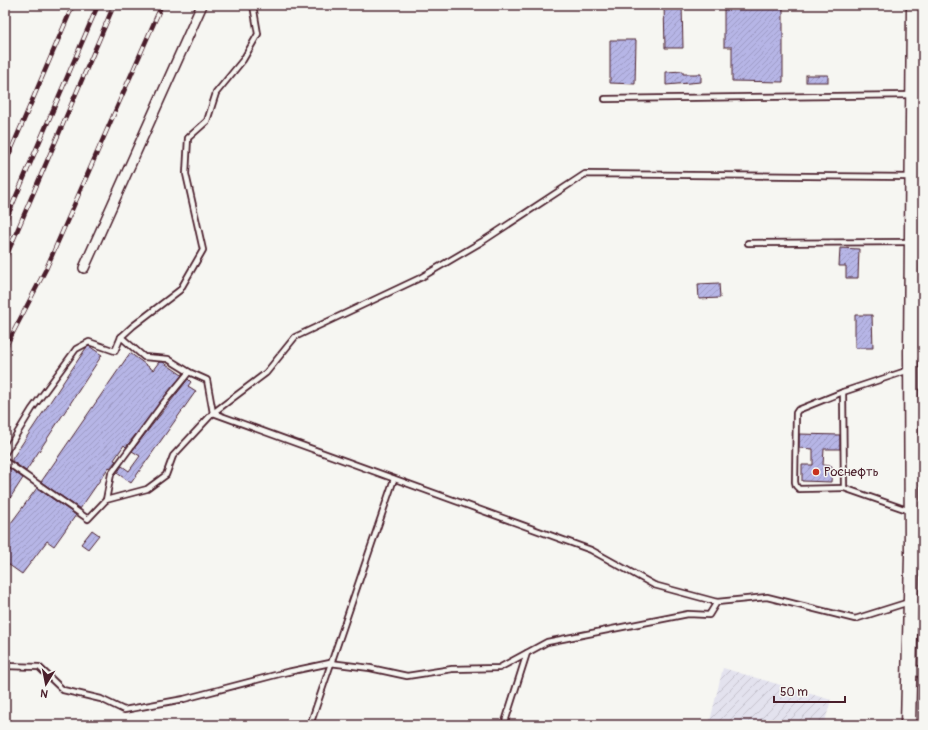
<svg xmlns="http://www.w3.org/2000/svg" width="928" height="730" font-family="Pangolin,sans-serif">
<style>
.industrial{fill:url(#industrial-furrows)}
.building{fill:url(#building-hatch);stroke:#4a1f2b}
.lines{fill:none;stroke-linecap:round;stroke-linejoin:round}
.lane-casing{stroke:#4a1f2b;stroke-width:8}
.street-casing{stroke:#4a1f2b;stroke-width:12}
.primary-casing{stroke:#4a1f2b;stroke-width:17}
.lane{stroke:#f6f6f2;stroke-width:4.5}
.street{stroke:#f6f6f2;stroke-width:9}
.primary{stroke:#f6f6f2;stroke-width:14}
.rail-casing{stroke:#4a1f2b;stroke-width:4.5}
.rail{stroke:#f6f6f2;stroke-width:3;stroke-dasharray:9;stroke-linecap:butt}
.poi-dot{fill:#c8321e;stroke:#f6f6f2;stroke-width:1.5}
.labels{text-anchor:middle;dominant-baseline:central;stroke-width:3;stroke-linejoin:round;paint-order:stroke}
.poi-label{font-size:13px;fill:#4a1f2b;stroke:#f6f6f2;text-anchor:start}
</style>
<defs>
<pattern id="industrial-furrows" width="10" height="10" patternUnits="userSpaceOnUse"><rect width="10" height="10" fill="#e3e2ee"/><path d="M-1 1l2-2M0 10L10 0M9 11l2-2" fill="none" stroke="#c4c1cc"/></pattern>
<pattern id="building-hatch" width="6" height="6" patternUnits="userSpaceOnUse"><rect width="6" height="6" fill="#b6b5e6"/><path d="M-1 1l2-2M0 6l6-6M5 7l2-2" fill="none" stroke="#9e9bc5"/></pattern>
</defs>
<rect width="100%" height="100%" fill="#f6f6f2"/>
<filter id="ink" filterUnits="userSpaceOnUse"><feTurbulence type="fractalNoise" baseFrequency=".025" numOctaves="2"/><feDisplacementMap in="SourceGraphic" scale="8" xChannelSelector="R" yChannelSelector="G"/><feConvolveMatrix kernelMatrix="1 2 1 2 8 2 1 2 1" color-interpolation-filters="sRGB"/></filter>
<g filter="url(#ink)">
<polygon class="industrial" points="723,668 831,700 824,725 709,725"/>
<g class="building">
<polygon points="664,5 682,5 683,48 665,48"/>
<polygon points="724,5 783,5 783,82 732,81 732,47 724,47"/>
<polygon points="610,40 636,40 635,84 610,83"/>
<polygon points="683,71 683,74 701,74 701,82 666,85 666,72"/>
<rect x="806" y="75" width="22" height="7"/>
<polygon points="840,248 859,249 858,278 846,278 846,266 839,266"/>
<polygon points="719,283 720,298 699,299 698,284"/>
<polygon points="855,315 872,315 873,348 855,348"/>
<polygon points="89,346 102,355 26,471 12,461 12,459 86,348"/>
<polygon points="130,353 153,370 159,362 163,362 182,375 126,447 124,445 114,460 116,461 110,468 109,467 80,509 41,482"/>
<polygon points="188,379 191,382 188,386 196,391 131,483 117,473 122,466 129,471 140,456 132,451"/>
<polygon points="799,434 840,435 840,449 824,449 823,465 832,466 831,482 802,481 802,465 813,465 813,449 799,448"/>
<polygon points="8,467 23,478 5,506 5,471"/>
<polygon points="37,488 76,515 54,546 47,541 22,574 5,562 5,531"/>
<polygon points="92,530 99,535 88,549 81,544"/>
</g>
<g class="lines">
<defs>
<g id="lane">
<polyline points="253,5 258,34 243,60 216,93 207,121 188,138 186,174 203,250 180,290 133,326 121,337 144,357 168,359 189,372 207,380 213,413 591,550 654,585 717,602 767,597 855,619 909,602"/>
<polyline points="605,99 912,95"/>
<polyline points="748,243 910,242"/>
<polyline points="909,370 843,392 844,488 910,511"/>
<polyline points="843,392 798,410 796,413 795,482 796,486 799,489 844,488"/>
<polyline points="5,453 32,409 76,349 89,342 115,351 121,337"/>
<polyline points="5,461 88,519 106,500 111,474 161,406 189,372"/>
<polyline points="106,500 147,489 166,475 173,456 213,413 266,373 295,337 420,278 483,241 585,174 910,177"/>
<polyline points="5,666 39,667 63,690 101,699 124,710 184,699 283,673 330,663 370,668 407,676 452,669 499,668 547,642 688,614 709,615 717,602"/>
<polyline points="310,725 394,479"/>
<polyline points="504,725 527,653"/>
</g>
<g id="street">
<polyline points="84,268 202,5"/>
<polyline points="911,352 923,354"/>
<polyline points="910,670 923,672"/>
</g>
<polyline id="primary" points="908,725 912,555 911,352 914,5"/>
</defs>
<use href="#lane" class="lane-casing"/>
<use href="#street" class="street-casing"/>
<use href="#primary" class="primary-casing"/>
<use href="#lane" class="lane"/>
<use href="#street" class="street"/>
<use href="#primary" class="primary"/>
<defs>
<g id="rail">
<polyline points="5,164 73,5"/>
<polyline points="5,222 98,5"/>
<polyline points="5,259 114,5"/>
<polyline points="5,348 46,269 160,9"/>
</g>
</defs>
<use href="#rail" class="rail-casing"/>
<use href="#rail" class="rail"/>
</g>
</g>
<circle class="poi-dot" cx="816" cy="472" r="4"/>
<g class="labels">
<g class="poi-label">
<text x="824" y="472">Роснефть</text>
</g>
</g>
<rect width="928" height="730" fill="none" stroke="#f6f6f2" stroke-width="20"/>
<rect x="10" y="10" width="908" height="710" fill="none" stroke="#4a1f2b" stroke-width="1.5" filter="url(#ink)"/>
<g transform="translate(46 684) rotate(190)" stroke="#f6f6f2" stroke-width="3" paint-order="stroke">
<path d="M0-3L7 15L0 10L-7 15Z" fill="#4a1f2b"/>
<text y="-6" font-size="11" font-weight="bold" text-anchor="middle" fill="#4a1f2b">N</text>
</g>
<path d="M774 696v6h71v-6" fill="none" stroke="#4a1f2b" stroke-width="2"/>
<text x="780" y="696" font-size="12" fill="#4a1f2b" stroke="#f6f6f2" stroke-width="3" paint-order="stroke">50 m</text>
</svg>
